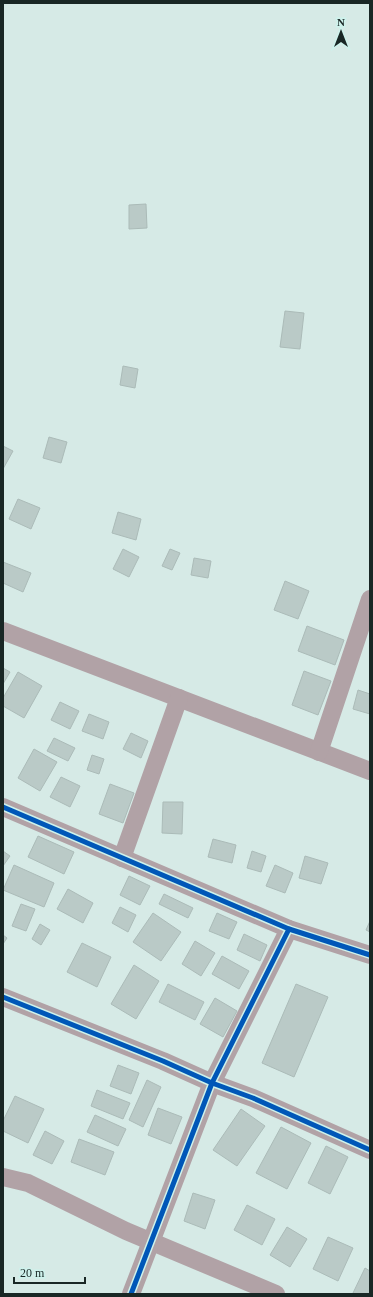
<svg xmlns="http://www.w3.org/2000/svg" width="373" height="1297" font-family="'Times New Roman',serif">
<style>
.building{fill:#bacac7;stroke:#abbbb8}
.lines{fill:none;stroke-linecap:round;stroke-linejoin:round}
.street{stroke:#b1a2a6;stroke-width:18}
.cycleway-casing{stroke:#cef2ec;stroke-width:8}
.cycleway{stroke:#0057b8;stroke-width:5}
</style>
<rect width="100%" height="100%" fill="#d6eae6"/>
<g class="building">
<polygon points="146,204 147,228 129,229 129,205"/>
<polygon points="285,311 304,313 300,349 280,347"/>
<polygon points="123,366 138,369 135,388 120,385"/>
<polygon points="49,437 67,442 61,463 43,458"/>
<polygon points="3,446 13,451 3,469"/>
<polygon points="18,499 40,508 31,529 9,519"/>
<polygon points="118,512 141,519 136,540 112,533"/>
<polygon points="123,549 139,557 129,577 113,569"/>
<polygon points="170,549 180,553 172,570 162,566"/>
<polygon points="194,558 211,561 208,578 191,575"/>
<polygon points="3,562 31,573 23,592 3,583"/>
<polygon points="285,581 309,591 298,619 274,610"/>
<polygon points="307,626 344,640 335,665 298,651"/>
<polygon points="3,668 10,672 3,684"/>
<polygon points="304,671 331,681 318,715 292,705"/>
<polygon points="18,672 42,686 24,718 3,706 3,698"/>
<polygon points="358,690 370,694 370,714 353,709"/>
<polygon points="60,702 79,711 70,729 51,720"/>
<polygon points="89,714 109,722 103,739 82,731"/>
<polygon points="131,733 148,741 141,758 123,749"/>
<polygon points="54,738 75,748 68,761 47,751"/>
<polygon points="34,749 57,762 40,791 18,778"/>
<polygon points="92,755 104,759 99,774 87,770"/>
<polygon points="61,777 80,786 70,807 50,797"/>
<polygon points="110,784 134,793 123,823 99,814"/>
<polygon points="163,802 183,802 182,834 162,833"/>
<polygon points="38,836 74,852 64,874 28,857"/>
<polygon points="213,839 236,845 232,863 208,857"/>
<polygon points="3,851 10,856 3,866"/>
<polygon points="252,851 266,856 261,872 247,868"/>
<polygon points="305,856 328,863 321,884 299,878"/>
<polygon points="14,865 54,883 44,907 3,890"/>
<polygon points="275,865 293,873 285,893 266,886"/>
<polygon points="129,876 150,886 140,905 120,895"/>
<polygon points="68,889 93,903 83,923 57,909"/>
<polygon points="164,894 193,908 188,918 159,904"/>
<polygon points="21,904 35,909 26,931 12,926"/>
<polygon points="120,907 136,915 128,932 112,923"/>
<polygon points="153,913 181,932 161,961 133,942"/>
<polygon points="217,913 237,922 229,939 209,931"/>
<polygon points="370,921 370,932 366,930"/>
<polygon points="40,924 50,930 41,945 32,939"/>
<polygon points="244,934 267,945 260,961 237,950"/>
<polygon points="3,935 7,938 3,944"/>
<polygon points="195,941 215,953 201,976 182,964"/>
<polygon points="82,943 111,957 97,987 67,972"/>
<polygon points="222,956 249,971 239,989 212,974"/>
<polygon points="134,965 159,981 136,1019 111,1004"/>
<polygon points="168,984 204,1002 195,1020 159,1002"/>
<polygon points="296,984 328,997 294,1077 262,1063"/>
<polygon points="215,998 237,1011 223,1037 200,1024"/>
<polygon points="118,1065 139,1073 131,1094 110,1086"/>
<polygon points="147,1080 161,1087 143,1127 129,1120"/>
<polygon points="97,1090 130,1103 123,1119 91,1106"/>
<polygon points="15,1096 44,1109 28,1143 3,1131 3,1121"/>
<polygon points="158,1108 182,1117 171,1144 148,1135"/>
<polygon points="241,1109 265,1126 237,1166 213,1150"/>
<polygon points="95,1115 126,1129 118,1146 87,1132"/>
<polygon points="281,1127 311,1143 287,1189 256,1173"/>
<polygon points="45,1131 64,1141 52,1164 33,1155"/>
<polygon points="79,1139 114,1152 105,1175 71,1162"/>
<polygon points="326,1146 348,1157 330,1194 308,1183"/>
<polygon points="193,1193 215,1200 205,1229 184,1221"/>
<polygon points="247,1205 275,1219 262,1245 234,1230"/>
<polygon points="287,1227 307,1239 290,1267 270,1255"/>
<polygon points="328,1237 353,1248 338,1281 313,1269"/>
<polygon points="365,1268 370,1271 370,1294 356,1294 353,1293"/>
</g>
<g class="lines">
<g class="street">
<polyline points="3,631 370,771"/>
<polyline points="319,752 370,599"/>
<polyline points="3,807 289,929 370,955"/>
<polyline points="122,858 179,698"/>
<polyline points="3,997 163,1061 212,1083 253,1098 370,1150"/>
<polyline points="3,1177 28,1183 126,1231 276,1294"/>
<polyline points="131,1294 212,1083 289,929"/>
</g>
<defs>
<g id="cycleway">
<polyline points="3,807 289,929 370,955"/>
<polyline points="3,997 163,1061 212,1083 253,1098 370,1150"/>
<polyline points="131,1294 212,1083 289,929"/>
</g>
</defs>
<use href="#cycleway" class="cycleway-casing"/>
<use href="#cycleway" class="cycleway"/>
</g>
<rect width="373" height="1297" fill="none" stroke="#192725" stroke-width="8"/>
<g transform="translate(341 32)" stroke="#cef2ec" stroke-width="3" paint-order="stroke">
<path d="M0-3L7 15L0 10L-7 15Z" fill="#192725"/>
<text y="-6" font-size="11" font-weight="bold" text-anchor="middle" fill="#192725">N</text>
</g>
<path d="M14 1277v6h71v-6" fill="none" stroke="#192725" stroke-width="2"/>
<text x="20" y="1277" font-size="12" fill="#192725" stroke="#cef2ec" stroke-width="3" paint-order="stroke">20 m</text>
</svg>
